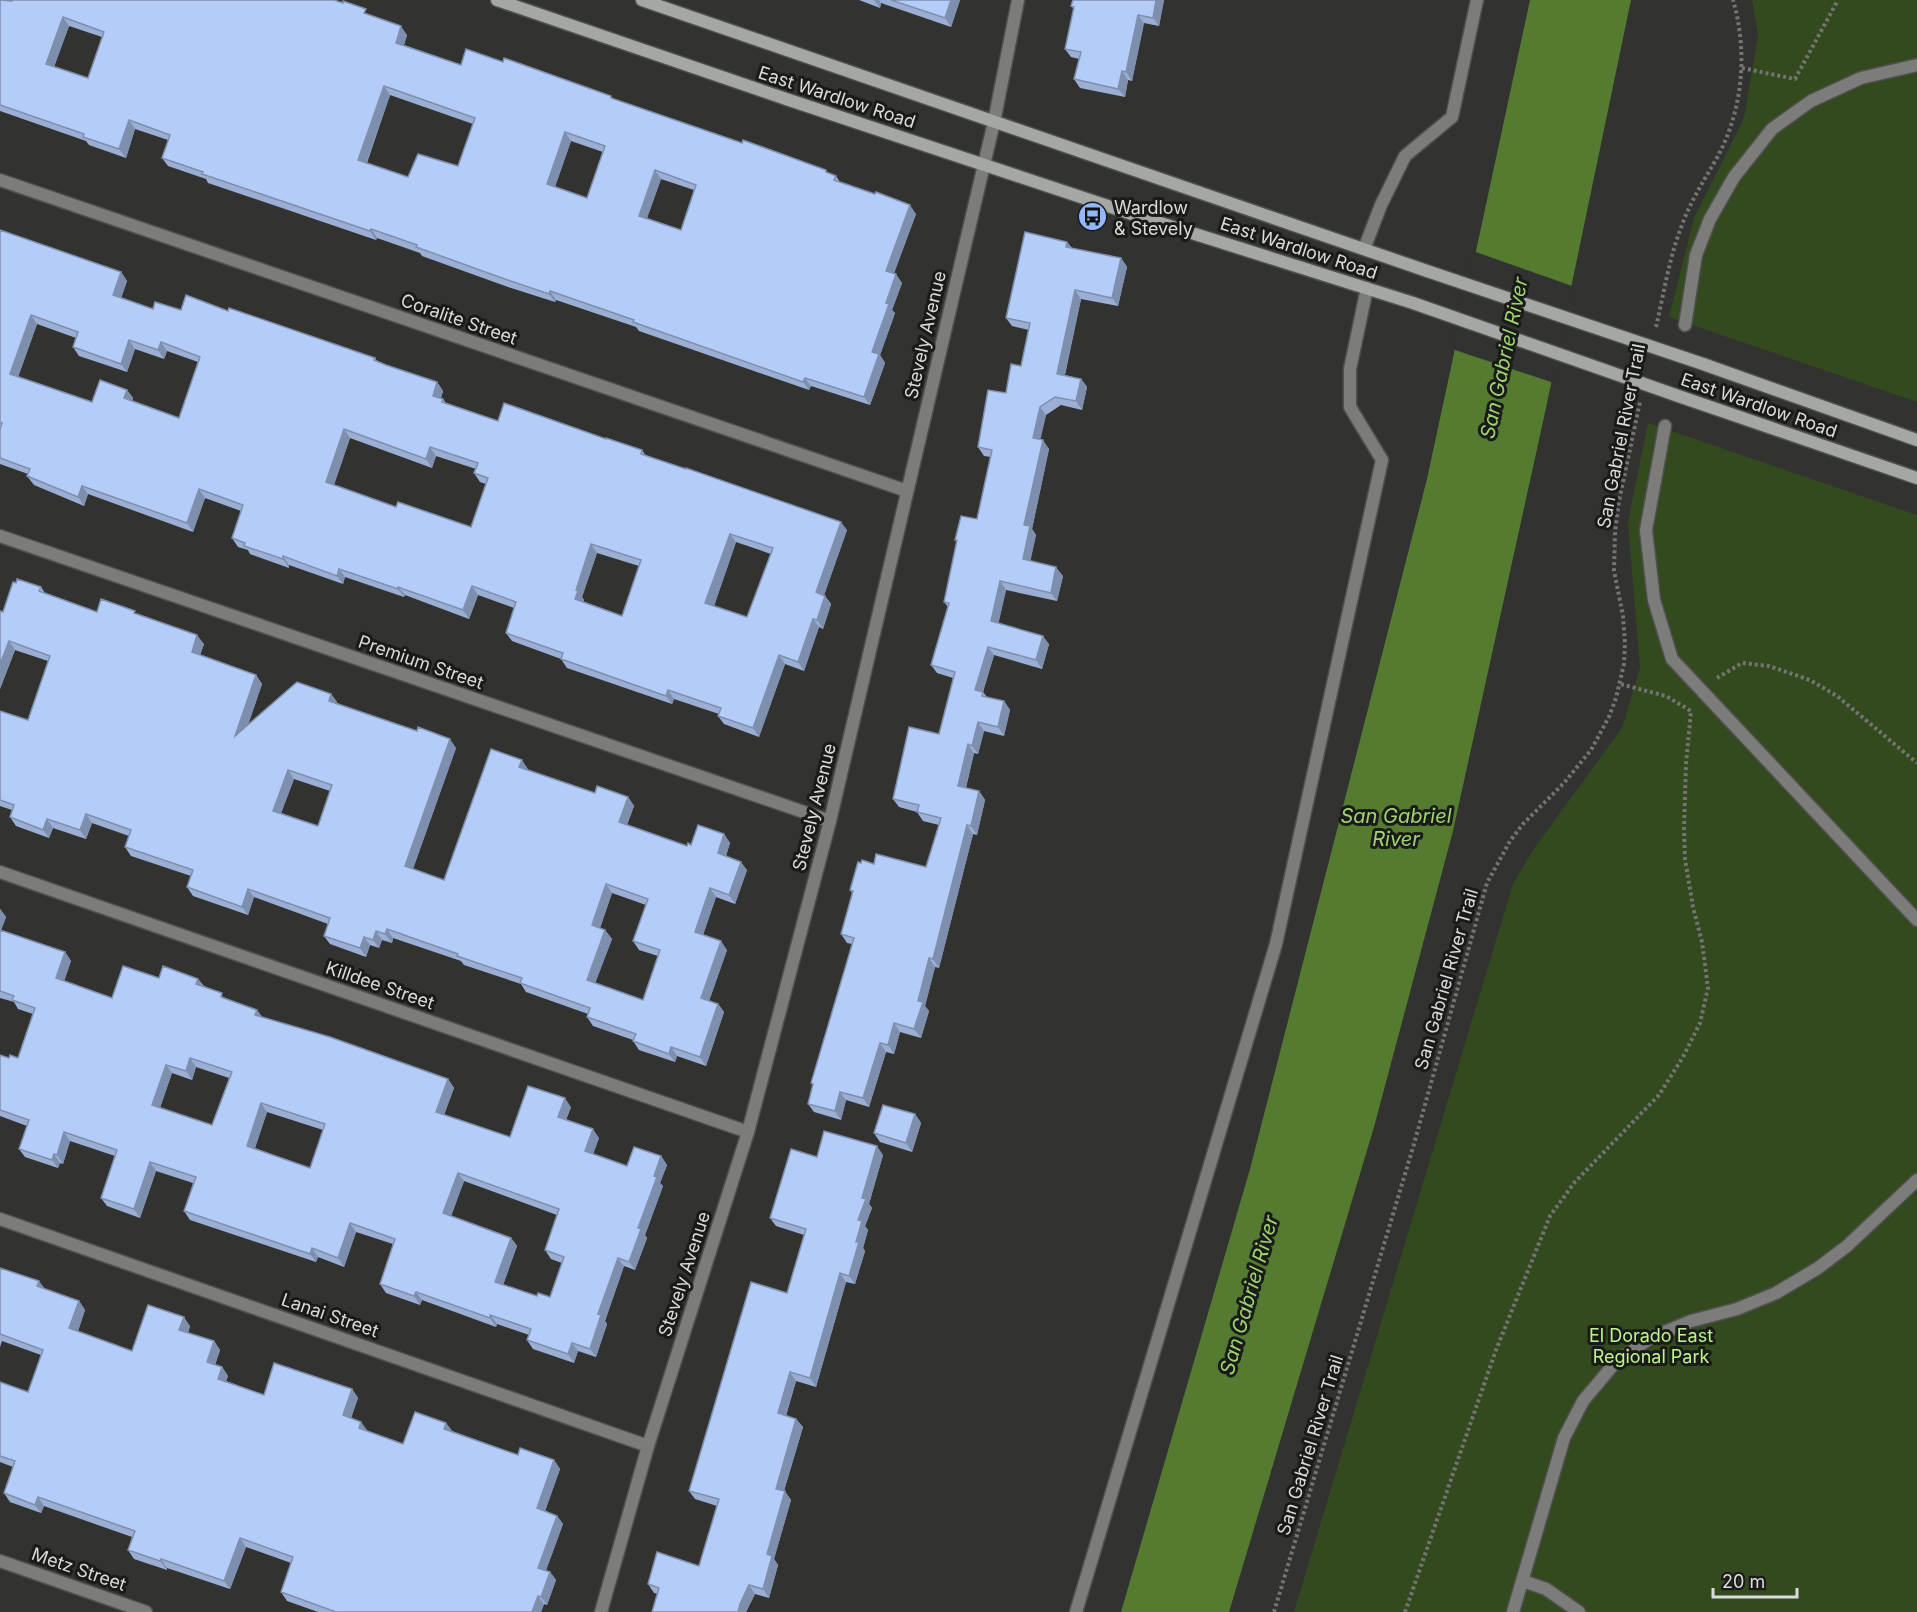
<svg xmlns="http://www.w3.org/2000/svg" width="1917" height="1612" font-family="Inter,sans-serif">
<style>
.green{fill:#334a1e}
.water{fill:#547b30}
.pier{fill:#323330}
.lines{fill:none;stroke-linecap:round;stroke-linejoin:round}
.lane-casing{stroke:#50514f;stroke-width:15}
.street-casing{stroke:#50514f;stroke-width:15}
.secondary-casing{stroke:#50514f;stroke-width:15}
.path{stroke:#747572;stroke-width:4;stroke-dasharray:3 3;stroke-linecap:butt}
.lane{stroke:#7c7d7b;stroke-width:12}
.street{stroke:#7c7d7b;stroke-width:12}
.secondary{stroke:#a5a7a4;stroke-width:12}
.secondary-bridge-casing{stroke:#50514f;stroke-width:15;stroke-linecap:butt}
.secondary-bridge{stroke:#a5a7a4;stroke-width:12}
.wall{fill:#9bafd5;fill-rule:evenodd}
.shaded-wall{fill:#7e8fae}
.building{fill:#b4ccf8;stroke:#7e8fae;stroke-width:1.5;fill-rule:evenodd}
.labels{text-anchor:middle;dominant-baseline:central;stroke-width:6;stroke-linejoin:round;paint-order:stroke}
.street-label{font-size:18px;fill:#dadbda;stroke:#1a1b19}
.poi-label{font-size:18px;fill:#dadbda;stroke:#1a1b19;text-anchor:start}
.park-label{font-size:18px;fill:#bcf48e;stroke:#1a1b19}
.water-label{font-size:20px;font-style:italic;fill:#9fd570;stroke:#1a1b19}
</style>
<rect width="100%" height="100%" fill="#323330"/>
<g class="green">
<polygon points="1752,0 1917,0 1917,402 1669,317 1694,218 1744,118 1758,36"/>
<polygon points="1648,423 1917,515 1917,1612 1294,1612 1513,884 1533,850 1622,728 1640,668 1628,522"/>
</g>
<polygon class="water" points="1530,0 1631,0 1546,408 1453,831 1374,1127 1229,1612 1121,1612 1250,1169 1427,479"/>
<polygon class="pier" points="1473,251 1575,287 1554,383 1452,349"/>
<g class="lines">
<defs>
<g id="lane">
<polyline points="1364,249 1381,205 1405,156 1452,117 1477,0"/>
<polyline points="1685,325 1696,255 1710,219 1734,177 1772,129 1811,101 1861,78 1917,65"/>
<polyline points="1665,426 1646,530 1654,600 1672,659 1917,920"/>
<polyline points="1523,1581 1546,1589 1579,1612"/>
<polyline points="1076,1612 1276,944 1382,460 1350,407 1350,369 1367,288"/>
<polyline points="1513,1612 1564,1438 1583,1401 1615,1363 1650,1338 1691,1321 1737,1309 1776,1293 1818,1268 1847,1246 1917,1180"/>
</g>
<g id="street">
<polyline points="0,180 907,491"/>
<polyline points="0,536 830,821"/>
<polyline points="0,872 748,1132"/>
<polyline points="0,1219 648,1446"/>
<polyline points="0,1561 146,1612"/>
<polyline points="601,1612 648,1446 748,1132 830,821 994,122 1018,0"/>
</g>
<g id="secondary">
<polyline points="497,0 789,100 1138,216 1413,303"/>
<polyline points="642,0 1427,271"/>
<polyline points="1703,364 1917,440"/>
<polyline points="1684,398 1917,478"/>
</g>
</defs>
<use href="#lane" class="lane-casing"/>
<use href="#street" class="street-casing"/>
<use href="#secondary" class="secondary-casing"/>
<g class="path">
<polyline points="1742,68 1795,79 1838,0"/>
<path d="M1656,327C1664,293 1669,258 1682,225C1691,200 1705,179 1718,156C1743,109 1748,51 1733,0"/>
<polyline points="1717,678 1742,663 1769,666 1810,680 1837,696 1917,763"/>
<polyline points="1274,1612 1414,1144 1487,883 1510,841 1523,824 1564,783 1591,750 1609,717 1616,698 1624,664 1625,643 1623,616 1614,571 1615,532 1619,501 1640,402"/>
<polyline points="1405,1612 1496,1350 1550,1216 1574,1183 1659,1095 1683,1057 1700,1023 1708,988 1702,942 1693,907 1685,859 1684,829 1686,764 1691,711 1666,696 1620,684"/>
</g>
<use href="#lane" class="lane"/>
<use href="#street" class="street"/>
<use href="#secondary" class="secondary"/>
<defs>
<g id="secondary-bridge">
<polyline points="1427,271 1703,364"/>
<polyline points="1413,303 1684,398"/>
</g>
</defs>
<use href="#secondary-bridge" class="secondary-bridge-casing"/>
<use href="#secondary-bridge" class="secondary-bridge"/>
</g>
<g class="wall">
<path d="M0,0L370,16L407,35L404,45L461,65L614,99L836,176L840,182L916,214L894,273L902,283L892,310L895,313L880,355L885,363L870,405L811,386L809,390L639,331L636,327L556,300L555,302L508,287L422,256L420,253L377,238L376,240L208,183L206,179L168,166L162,158L168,140L135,129L126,158L89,145L86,141L0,111ZM69,26L102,37L88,78L54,67ZM390,95L473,124L458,166L408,177L367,163ZM571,141L603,152L587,198L555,187ZM661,179L694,190L681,230L647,218Z"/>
<polygon points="859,0 960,0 951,27 881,3 880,8"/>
<polygon points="1164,0 1159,26 1144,23 1132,81 1128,80 1125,97 1080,88 1074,79 1079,59 1071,57 1065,49 1074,9 1071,6"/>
<path d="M0,230L121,272L127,281L121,298L153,309L181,310L228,311L375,358L377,361L386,365L437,382L443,391L441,398L443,399L446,403L498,421L606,439L642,450L646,456L847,530L824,595L825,596L831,604L823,629L819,627L804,671L785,664L759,737L724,724L718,716L719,714L674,699L672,704L567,668L561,659L512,641L506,633L514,608L478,595L469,619L405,595L404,597L345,577L343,584L289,565V568L250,554L248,550L238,547L232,538L241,511L205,498L193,532L88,494L84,506L34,485L27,476L28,474L0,464ZM37,324L76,338L73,347L79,356L127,372L135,349L164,359L167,351L198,362L179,418L132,401L133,398L127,390L92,402L18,377ZM350,438L432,468L436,456L476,469L474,473L480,482L486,484L471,527L396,507L334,485ZM736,542L771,554L747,617L714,606ZM597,553L639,566L622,616L583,602L584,600L582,597Z"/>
<polygon points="1067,242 1072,248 1121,258 1127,267 1118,306 1081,299 1065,375 1081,379 1087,387 1082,410 1061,405 1046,415 1040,439 1049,449 1032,529 1036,535 1030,561 1063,576 1057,601 1006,590 998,624 1049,644 1042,669 994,655 983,692 987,697 1004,701 1010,710 1004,736 984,731 978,754 974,753 966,788 979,791 985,800 977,835 973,834 939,968 935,967 925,1006 929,1011 921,1038 900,1032 894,1054 886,1052 869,1107 846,1100 841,1120 814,1112 808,1104 813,1086 811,1083 852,944 847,943 841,934 852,893 850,890 861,863 926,867 939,825 923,821 917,812 899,807 893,799 939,734 953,678 937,673 931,665 948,607 944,602 957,542 955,540 977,519 991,457 984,456 978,447 1006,393 1021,366 1029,330 1012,326 1006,318"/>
<path d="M16,583L41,587L45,593L97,612L138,615L204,644L200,655L256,675L262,684L248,725L331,694L337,702V703L456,748L413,869L444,880L528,769V770L595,793L628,797L634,806L627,825L687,846L724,834L730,843L726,856L747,870L735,904L716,897L703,935L727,950L709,1001L718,1004L724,1012L706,1066L677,1056L675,1062L639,1050L633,1041V1040L593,1026L587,1017L588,1014L526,992L521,984L464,965L461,961L393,938L392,943L382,940L379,948L370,945L366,957L330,944L324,936L328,924L254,897L248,915L193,896L187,887L191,876L131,856L125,847L129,836L92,823L86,839L53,828L49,838L16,826L10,817L12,810L0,806V711L28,720L48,661L15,650L0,689L3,612ZM294,779L330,791L318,826L281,813ZM612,893L646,905L633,941L639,950L658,956L643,1000L595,983L612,939L605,930L600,928Z"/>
<path d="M0,909L6,917L1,930L65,952L71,961L64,981L112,998L159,978L198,979L204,986L227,999L257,1010L262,1017L448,1079L454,1088L444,1115L510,1137L571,1107L566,1120L599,1138L593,1154L627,1166L661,1156L667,1165L660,1183L663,1186L645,1235L647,1238L635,1270L624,1266L605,1321L607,1324L596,1357L578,1351L574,1363L533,1349L527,1340L529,1335L497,1324L496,1327L422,1300L420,1305L386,1293L380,1284L393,1244L356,1232L344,1267L318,1257L316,1262L190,1220L184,1211L193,1183L156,1171L140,1218L107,1206L101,1198L115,1156L70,1141L63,1164L60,1163L58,1168L25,1157L19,1149L27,1126L0,1116V1055L9,1058H18L33,1014L18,1009L14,1002L0,998ZM196,1067L229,1078L212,1125L160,1108L172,1073L192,1080ZM267,1112L323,1130L310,1168L255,1148ZM464,1181L557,1215L545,1250L551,1259L562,1263L550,1297L537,1296L503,1285L517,1246L511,1238L451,1216Z"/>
<polygon points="915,1114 921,1123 912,1152 880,1142 874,1133"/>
<polygon points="883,1155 869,1204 872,1208 865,1226 868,1230 863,1248 865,1251 855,1284 846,1282 816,1387 796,1381 786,1416 796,1419 803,1427 784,1491 791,1500 774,1559 778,1565 769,1598 755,1594 746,1612 652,1612 658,1594 654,1593 648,1584 699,1566 717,1506 695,1499 689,1491 787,1293 804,1235 776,1226 770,1218 817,1157"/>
<polygon points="0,1268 45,1289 79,1301 85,1310 78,1331 132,1351 190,1326 188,1333 214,1341 220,1350 215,1365 222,1367 228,1376 226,1381 264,1395 352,1389 358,1398 351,1418 361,1422 367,1431 403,1444 446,1423 452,1431 518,1455 554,1460 560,1469 545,1511 557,1516 563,1524 546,1570 550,1572 556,1580 547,1605 544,1604 541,1612 318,1612 287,1601 281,1592 291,1563 246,1547 230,1589 167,1568 167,1570 134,1559 128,1550 132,1537 44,1506 41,1513 10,1502 4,1493 13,1467 0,1462 0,1382 28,1392 41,1355 2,1341 0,1347"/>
</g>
<g class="shaded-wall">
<polygon points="874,0 879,0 881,3 880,8"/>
<polygon points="951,0 960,0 951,27 945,18"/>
<polygon points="1156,0 1164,0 1159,26 1153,18"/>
<polygon points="1138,15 1144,23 1132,81 1126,72"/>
<polygon points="63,17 69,26 52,72 46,64"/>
<polygon points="401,26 407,35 402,51 396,43"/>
<polygon points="1122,71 1128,80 1125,97 1118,89"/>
<polygon points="384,86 390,95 364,169 358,160"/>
<polygon points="129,120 135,129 126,158 119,149"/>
<polygon points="565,132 571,141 553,192 547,184"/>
<polygon points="655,170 661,179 645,224 639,216"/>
<polygon points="910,205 916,214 892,279 886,271"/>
<polygon points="371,229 377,238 376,240 370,231"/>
<polygon points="1067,242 1073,250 1066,247"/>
<polygon points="1121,258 1127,267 1118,306 1112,298"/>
<polygon points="121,272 127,281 119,304 113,295"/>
<polygon points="896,274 902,283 892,310 895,313 880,355 885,363 870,405 864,397 872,352 886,303"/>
<polygon points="1075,290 1081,299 1063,382 1057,374"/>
<polygon points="550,291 556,300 555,302 549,294"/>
<polygon points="31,315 37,324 16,383 10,374"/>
<polygon points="129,340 135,349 127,372 121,364"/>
<polygon points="161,342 167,351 164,359 158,350"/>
<polygon points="805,378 811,386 809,390 803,382"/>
<polygon points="1081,379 1087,387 1082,410 1076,401"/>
<polygon points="437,382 443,391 439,404 433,396"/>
<polygon points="127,390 133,398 130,407 124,398"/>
<polygon points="1040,407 1046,415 1039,446 1033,438"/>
<polygon points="344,429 350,438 332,490 326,482"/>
<polygon points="1043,440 1049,449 1032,529 1036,535 1029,568 1023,559 1024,525"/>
<polygon points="430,447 436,456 432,468 426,459"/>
<polygon points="82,486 88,494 84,506 78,497"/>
<polygon points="199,489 205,498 193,532 187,523"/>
<polygon points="841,522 847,530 822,601 816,592"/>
<polygon points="730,534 736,542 712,612 705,603"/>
<polygon points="591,544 597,553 582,597 584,600 581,608 575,599 576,590"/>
<polygon points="283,556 289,565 289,568 283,559"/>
<polygon points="1056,567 1063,576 1057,601 1051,593"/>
<polygon points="339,569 345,577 343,584 337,576"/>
<polygon points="1000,581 1006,590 997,630 991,621"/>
<polygon points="472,586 478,595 469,619 463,610"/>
<polygon points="398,587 405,595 404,597 398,589"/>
<polygon points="825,596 831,604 823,629 817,620"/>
<polygon points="813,619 819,627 804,671 798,662"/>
<polygon points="197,635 204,644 198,661 192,652"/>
<polygon points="1043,636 1049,644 1042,669 1036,660"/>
<polygon points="9,641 15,650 0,689 0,664"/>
<polygon points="988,647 994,655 981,698 975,690"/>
<polygon points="779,655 785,664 759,737 753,728"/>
<polygon points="256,675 262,684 241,745 235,736"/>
<polygon points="668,690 674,699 672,704 666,696"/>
<polygon points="331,694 337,702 335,709 329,701"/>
<polygon points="1004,701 1010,710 1004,736 998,727"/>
<polygon points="978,722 984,731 978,754 972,746"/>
<polygon points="450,739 456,748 411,874 405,866"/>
<polygon points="968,744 974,753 964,795 958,786"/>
<polygon points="522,760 528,769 525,776 519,767"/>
<polygon points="288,770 294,779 279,819 273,811"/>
<polygon points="979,791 985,800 977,835 971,826"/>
<polygon points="628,797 634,806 625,830 619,822"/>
<polygon points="86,814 92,823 86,839 80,830"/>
<polygon points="47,819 53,828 49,838 43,830"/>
<polygon points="967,825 973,834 939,968 933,959"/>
<polygon points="724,834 730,843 724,862 718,853"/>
<polygon points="741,862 747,870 735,904 729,895"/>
<polygon points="606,884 612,893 598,934 592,925"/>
<polygon points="710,888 716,897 701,941 695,932"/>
<polygon points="248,889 254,897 248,915 242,907"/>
<polygon points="0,909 6,917 0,933"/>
<polygon points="387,929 393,938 392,943 385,934"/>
<polygon points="605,930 612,939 593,989 587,980"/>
<polygon points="376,931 382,940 379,948 373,940"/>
<polygon points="364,937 370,945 366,957 360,948"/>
<polygon points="721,941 727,950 707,1007 701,998"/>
<polygon points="65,952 71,961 62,987 56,978"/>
<polygon points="929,958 935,967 925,1006 929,1011 921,1038 914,1029 918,1001"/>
<polygon points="198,979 204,987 196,984"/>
<polygon points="718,1004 724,1012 706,1066 700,1057"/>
<polygon points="257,1010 263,1018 255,1015"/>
<polygon points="894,1023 900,1032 894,1054 888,1045"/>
<polygon points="880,1043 886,1052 869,1107 863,1098"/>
<polygon points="671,1047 677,1056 675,1062 669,1054"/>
<polygon points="190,1058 196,1067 192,1080 186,1071"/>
<polygon points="166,1065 172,1073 158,1113 152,1105"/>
<polygon points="448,1079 454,1088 442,1120 436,1112"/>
<polygon points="840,1092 846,1100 841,1120 835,1111"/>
<polygon points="565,1098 571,1107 564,1125 558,1117"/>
<polygon points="261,1103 267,1112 253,1154 247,1146"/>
<polygon points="915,1114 921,1123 912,1152 906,1143"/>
<polygon points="593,1129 599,1138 591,1160 585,1151"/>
<polygon points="64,1132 70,1141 63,1164 57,1155"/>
<polygon points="877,1146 883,1155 869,1204 872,1208 865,1226 868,1230 863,1248 865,1251 855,1284 849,1276 856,1242 858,1220 862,1198"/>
<polygon points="54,1154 60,1163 58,1168 52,1160"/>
<polygon points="661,1156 667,1165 660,1183 663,1186 645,1235 647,1238 635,1270 629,1262 654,1176"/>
<polygon points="150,1162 156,1171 140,1218 134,1209"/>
<polygon points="458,1173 464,1181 449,1222 443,1213"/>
<polygon points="350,1223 356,1232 344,1267 338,1258"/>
<polygon points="511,1238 517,1246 501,1291 495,1282"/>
<polygon points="312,1248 318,1257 316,1262 310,1254"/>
<polygon points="618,1258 624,1266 605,1321 607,1324 596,1357 590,1349 598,1314"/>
<polygon points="840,1273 846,1282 816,1387 810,1378"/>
<polygon points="39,1281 45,1289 37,1286"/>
<polygon points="416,1292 422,1300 420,1305 414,1296"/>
<polygon points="79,1301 85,1310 76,1337 69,1328"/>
<polygon points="490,1315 497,1324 496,1327 490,1318"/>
<polygon points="184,1317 190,1326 186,1339 179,1330"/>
<polygon points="214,1341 220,1350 213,1371 207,1362"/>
<polygon points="572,1343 578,1351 574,1363 568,1354"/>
<polygon points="222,1367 228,1376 224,1387 218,1379"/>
<polygon points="790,1372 796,1381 784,1422 778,1413"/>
<polygon points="352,1389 358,1398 349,1424 343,1415"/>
<polygon points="796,1419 803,1427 782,1497 776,1489"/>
<polygon points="361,1422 367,1430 365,1437 359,1428"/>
<polygon points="446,1423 452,1432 444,1429"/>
<polygon points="554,1460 560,1469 543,1517 537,1508"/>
<polygon points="785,1491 791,1500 774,1559 778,1565 769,1598 763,1589 767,1554"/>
<polygon points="38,1497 44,1506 41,1513 35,1505"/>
<polygon points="557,1516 563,1524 544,1576 538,1568"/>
<polygon points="240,1538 246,1547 230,1589 224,1581"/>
<polygon points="161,1559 167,1568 167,1570 160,1561"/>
<polygon points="550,1572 556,1580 547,1605 541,1597"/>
<polygon points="749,1585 755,1594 746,1612 738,1612 740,1604"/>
<polygon points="538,1596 544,1604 541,1612 532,1612"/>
</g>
<g class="building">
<path d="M0,0L12,1L13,0H334L343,3V1L366,9L364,13L401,26L396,43L461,65L466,49L503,62L504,58L611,96V98L742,143L743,140L826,170V172L836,176L834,180L875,194L876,192L910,205L886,271L896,274L886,303L889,304L872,352L879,354L864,397L805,378L803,382L633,322L634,320L550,291L549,294L502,278L416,247L417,245L371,229L370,231L202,174L203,172L162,158L170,135L129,120L119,149L83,137L84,134L0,105ZM63,17L104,32L88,78L46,64ZM384,86L475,118L458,166L418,154L408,177L358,160ZM565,132L605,146L587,198L547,184ZM655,170L696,185L681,230L639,216Z"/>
<polygon points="891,0 951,0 945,18"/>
<polygon points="1073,0 1156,0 1153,18 1138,15 1126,72 1122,71 1118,89 1074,79 1081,52 1065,49 1074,7 1071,6"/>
<path d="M0,230L121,272L113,295L153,309L155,302L181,310L186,295L228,311L229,308L375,358L374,360L386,365L437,382L433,396L443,399L442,402L498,421L504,403L606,439V438L642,450L641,454L686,469V468L841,522L816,592L825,596L817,620L813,619L798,662L779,655L753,728L718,716L721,708L668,690L666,696L561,659L563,653L506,633L516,602L472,586L463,610L398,587V589L339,569L337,576L283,556V559L244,546L245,543L232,538L243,505L199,489L187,523L82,486L78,497L27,476L30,469L0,458V429L2,423H0ZM31,315L78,332L73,347L121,364L129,340L158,350L161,342L200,357L179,418L124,398L127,390L100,380L92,402L10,374ZM344,429L426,459L430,447L478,463L474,473L488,478L471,527L398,502L396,507L326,482ZM730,534L773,548L747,617L705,603ZM591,544L641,560L622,616L575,599L578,591L576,590Z"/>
<polygon points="1025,232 1067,242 1066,247 1121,258 1112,298 1075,290 1057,374 1081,379 1076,401 1055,397 1040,407 1033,438 1043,440 1024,525 1030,526 1023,559 1056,567 1051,593 1000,581 991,621 1043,636 1036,660 988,647 975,690 983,692 982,696 1004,701 998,727 978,722 972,746 968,744 958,786 979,791 971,826 967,825 933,959 929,958 918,1001 923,1002 914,1029 894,1023 888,1045 880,1043 863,1098 840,1092 835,1111 808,1104 813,1084 811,1083 854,938 841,934 853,891 850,890 858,862 861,863 862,860 874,864 876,854 926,867 941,818 917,812 919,805 893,799 909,727 939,734 955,672 931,665 949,603 944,602 957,540 955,540 961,516 977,519 992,450 978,447 988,390 1006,393 1011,364 1021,366 1030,323 1006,318"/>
<path d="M17,579L41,587L39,591L97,612L101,599L135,611L134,613L197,635L192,652L256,675L235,736L297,682L331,694L329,701L417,731L418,727L450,739L405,866L444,880L491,749L522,760L519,767L595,793L597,786L628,797L619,822L687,846L688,843L691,845L698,825L724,834L718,853L741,862L729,895L710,888L695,932L721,941L701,998L718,1004L700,1057L671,1047L669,1054L633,1041L636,1034L587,1017L590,1008L520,983L522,978L457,956L458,954L387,929L385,934L376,931L373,940L364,937L360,948L324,936L330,918L248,889L242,907L187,887L193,870L125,847L131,830L86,814L80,830L47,819L43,830L10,817L14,805L0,800V711L28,720L50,656L9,641L0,664V611L3,612L13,582L16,583ZM288,770L332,785L318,826L273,811ZM606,884L648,899L633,941L660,950L643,1000L587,980L605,930L592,925Z"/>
<path d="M0,930L65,952L56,978L112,998L123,966L159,978L163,966L198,979L196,984L222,993L221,997L257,1010L255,1015L330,1037L448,1079L436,1112L510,1137L528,1086L565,1098L558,1117L593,1129L585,1151L627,1166L634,1147L661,1156L654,1176L657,1177L638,1228L641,1229L629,1262L618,1258L598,1314L601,1315L590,1349L572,1343L568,1354L527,1340L531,1329L490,1315V1318L416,1292L414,1296L380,1284L395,1239L350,1223L338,1258L312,1248L310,1254L184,1211L196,1177L150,1162L134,1209L101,1198L117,1150L64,1132L57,1155L54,1154L52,1160L19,1149L29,1120L0,1110V1055L9,1058L10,1055L18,1058L35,1008L12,1000L14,996L0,991ZM190,1058L232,1072L212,1125L152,1105L166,1065L186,1071ZM261,1103L325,1124L310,1168L247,1146ZM458,1173L559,1209L545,1250L564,1257L550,1297L538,1293L537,1296L495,1282L511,1238L443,1213Z"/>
<polygon points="883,1105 915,1114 906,1143 874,1133"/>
<polygon points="824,1131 877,1146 862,1198 866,1199 858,1220 862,1221 856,1242 859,1242 849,1276 840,1273 810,1378 790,1372 778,1413 796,1419 776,1489 785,1491 767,1554 772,1556 763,1589 749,1585 740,1604 738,1612 652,1612 659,1588 648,1584 657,1552 699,1566 719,1499 689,1491 751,1282 787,1293 806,1229 770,1218 791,1149 817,1157"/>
<polygon points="0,1268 39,1281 37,1286 79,1301 69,1328 132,1351 148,1305 184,1317 179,1330 214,1341 207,1362 222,1367 218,1379 264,1395 274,1363 352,1389 343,1415 361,1422 359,1428 403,1444 415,1412 446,1423 444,1429 518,1455 520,1448 554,1460 537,1508 557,1516 538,1568 550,1572 541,1597 538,1596 532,1612 336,1612 281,1592 293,1557 240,1538 224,1581 161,1559 160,1561 128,1550 135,1531 38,1497 35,1505 4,1493 15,1461 0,1456 0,1382 28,1392 43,1350 0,1334"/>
</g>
<defs>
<symbol id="bus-disc" viewBox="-11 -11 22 22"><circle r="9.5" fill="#92b7fd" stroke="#1a1b19"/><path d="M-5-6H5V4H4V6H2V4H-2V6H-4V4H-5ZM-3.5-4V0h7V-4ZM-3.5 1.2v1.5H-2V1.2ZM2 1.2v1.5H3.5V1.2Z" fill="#111"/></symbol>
</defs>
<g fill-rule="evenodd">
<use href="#bus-disc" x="1076" y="200" width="33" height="33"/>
</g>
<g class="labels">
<g class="street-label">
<text transform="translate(837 97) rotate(18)">East Wardlow Road</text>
<text transform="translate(1299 248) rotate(18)">East Wardlow Road</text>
<text transform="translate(459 319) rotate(19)">Coralite Street</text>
<text transform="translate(925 335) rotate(-77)">Stevely Avenue</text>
<text transform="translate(1759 405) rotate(19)">East Wardlow Road</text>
<text transform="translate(1621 436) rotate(-79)">San Gabriel River Trail</text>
<text transform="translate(421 662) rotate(19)">Premium Street</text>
<text transform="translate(814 807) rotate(-76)">Stevely Avenue</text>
<text transform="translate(1446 979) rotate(-74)">San Gabriel River Trail</text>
<text transform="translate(380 985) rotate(19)">Killdee Street</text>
<text transform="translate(684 1274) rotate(-72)">Stevely Avenue</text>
<text transform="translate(330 1315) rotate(19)">Lanai Street</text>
<text transform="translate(1310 1445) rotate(-73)">San Gabriel River Trail</text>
<text transform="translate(79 1569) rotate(19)">Metz Street</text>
</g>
<g class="poi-label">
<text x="1114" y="207">Wardlow<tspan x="1114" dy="21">&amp; Stevely</tspan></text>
</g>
<g class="park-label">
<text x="1651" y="1335">El Dorado East<tspan x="1651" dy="21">Regional Park</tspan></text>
</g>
<g class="water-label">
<text transform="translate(1504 358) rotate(-78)">San Gabriel River</text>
<text x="1396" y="816">San Gabriel<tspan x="1396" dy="23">River</tspan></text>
<text transform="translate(1249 1295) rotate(-74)">San Gabriel River</text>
</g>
</g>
<path d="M1713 1588v9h84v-9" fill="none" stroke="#dadbda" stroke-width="3"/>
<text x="1722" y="1588" font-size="18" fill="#dadbda" stroke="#1a1b19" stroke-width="4.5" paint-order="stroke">20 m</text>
</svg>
